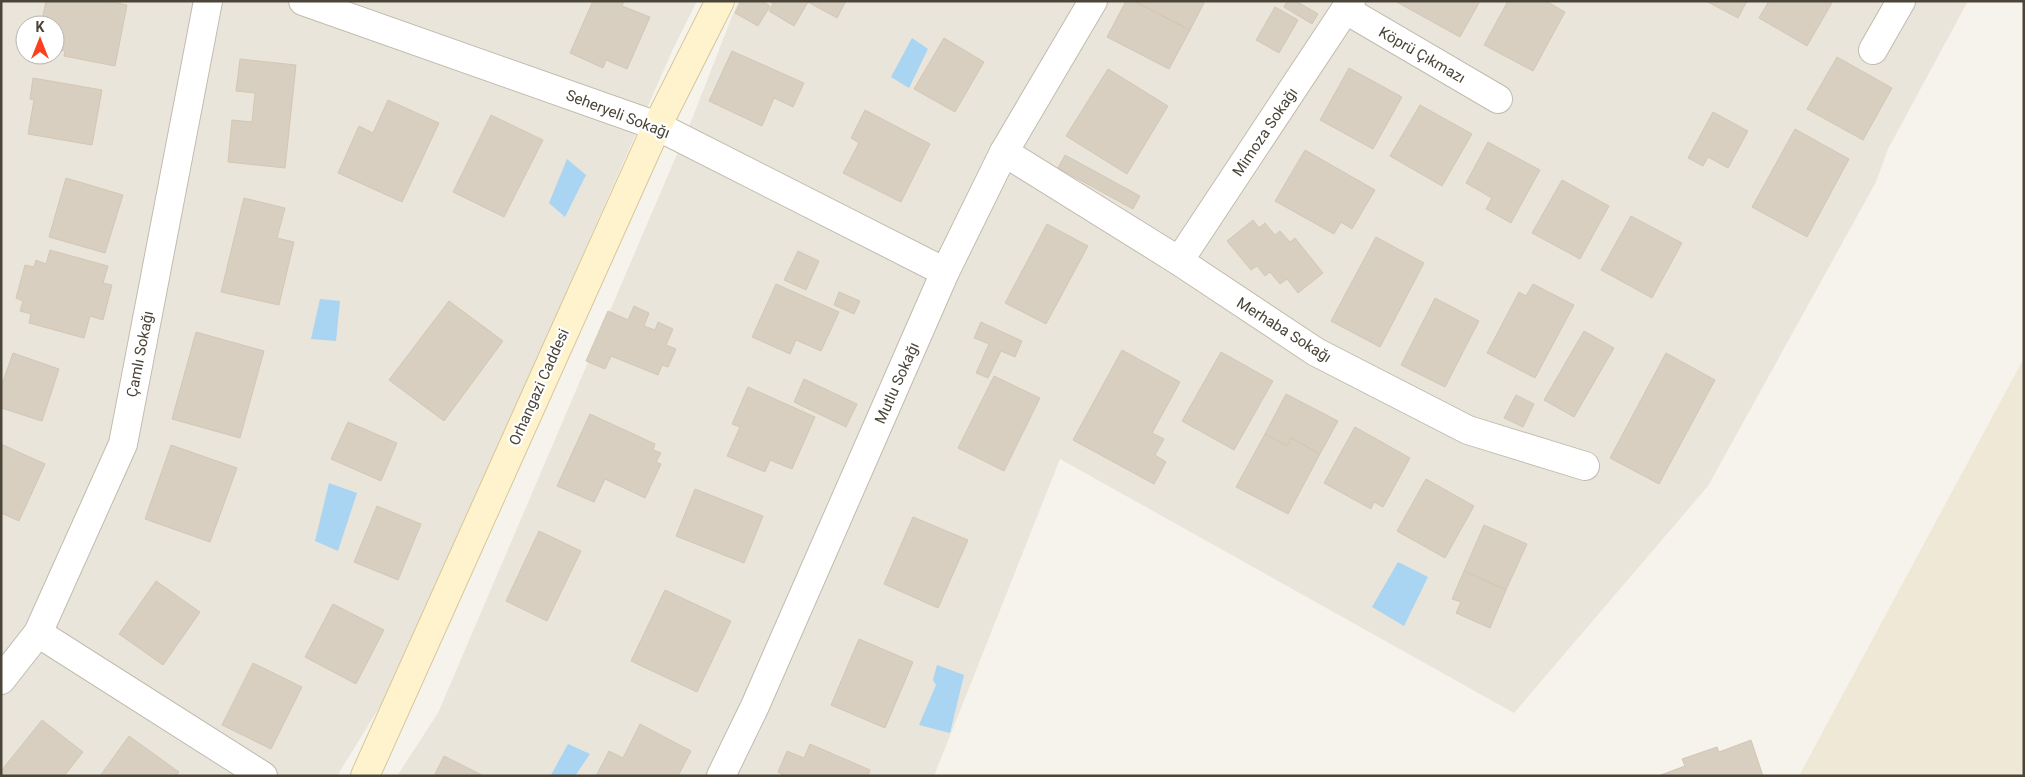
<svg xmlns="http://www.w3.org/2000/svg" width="2025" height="777" font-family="Roboto,sans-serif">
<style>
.residential{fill:#eae5da;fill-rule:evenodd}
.education{fill:#efe8d6}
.water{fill:#a9d4f2}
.building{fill:#d8cfc1;stroke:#d3c7b4}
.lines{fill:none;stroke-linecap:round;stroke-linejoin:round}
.street-casing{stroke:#c2bbae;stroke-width:30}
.secondary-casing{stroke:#d6c79b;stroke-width:30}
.street{stroke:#fff;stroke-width:28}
.secondary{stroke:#fff3cd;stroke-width:28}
.labels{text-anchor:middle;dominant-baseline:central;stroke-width:4.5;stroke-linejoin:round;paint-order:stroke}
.street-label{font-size:15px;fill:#4b4439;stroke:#fff}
</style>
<rect width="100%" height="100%" fill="#f6f3ec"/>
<g class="residential">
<path d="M1,1H697L673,49L395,682L337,776H1ZM25,25H55V55H25Z"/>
<polygon points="738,1 1968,1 1888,149 1876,182 1708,486 1514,713 1060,459 934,776 397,776 438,713 692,119"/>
</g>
<polygon class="education" points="2024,358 2024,776 1799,776"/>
<g class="water">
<polygon points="912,38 928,49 909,88 891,77"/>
<polygon points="567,159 586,175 565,217 549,203"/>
<polygon points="320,299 340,301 336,341 311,339"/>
<polygon points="329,483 357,493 338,551 315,541"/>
<polygon points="1398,562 1428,577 1404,626 1372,607"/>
<polygon points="937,665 964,675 950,733 919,725 936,685 933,680"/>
<polygon points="568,744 590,754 575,776 551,775"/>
</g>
<g class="building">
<polygon points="46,1 108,1 127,5 115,66 64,56 65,51 55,49 55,25 41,25"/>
<polygon points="593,1 624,1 622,6 650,17 627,69 606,60 603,68 570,53"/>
<polygon points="741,1 762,1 770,6 758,26 735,13"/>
<polygon points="769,1 846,1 837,18 808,2 794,26 769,11 773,4"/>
<polygon points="1126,1 1134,1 1190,30 1169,69 1107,37"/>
<polygon points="1134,1 1205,1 1190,30"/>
<polygon points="1287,1 1296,1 1318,14 1312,24 1284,7"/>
<polygon points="1395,1 1480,1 1460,37"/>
<polygon points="1508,1 1546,1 1565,12 1533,71 1484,45"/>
<polygon points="1706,1 1747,1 1738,18"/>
<polygon points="1769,1 1833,1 1807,46 1759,18"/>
<polygon points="1275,7 1298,20 1279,53 1256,40"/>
<polygon points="944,38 984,62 955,112 914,89"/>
<polygon points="732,51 804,83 793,107 774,98 762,126 709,101"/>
<polygon points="1837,57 1892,88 1863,140 1807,109"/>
<polygon points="240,59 296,65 285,168 228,162 232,120 252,122 255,93 236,91"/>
<polygon points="1349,68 1402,97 1373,149 1320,120"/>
<polygon points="1108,69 1168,106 1127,174 1066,136"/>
<polygon points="33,78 102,90 92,145 28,134 34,100 30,99"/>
<polygon points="388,100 439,123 402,202 338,173 359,126 373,133"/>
<polygon points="1420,105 1472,134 1442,186 1390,156"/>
<polygon points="865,110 930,144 901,202 843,173 859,143 851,138"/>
<polygon points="1713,112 1748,131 1728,168 1708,157 1703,166 1688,158"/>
<polygon points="491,115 543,140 504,217 453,192"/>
<polygon points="1795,129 1849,159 1807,237 1752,207"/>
<polygon points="1488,142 1540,170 1511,223 1486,209 1492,198 1466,183"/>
<polygon points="1305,150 1375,190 1352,229 1341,222 1334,234 1275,201"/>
<polygon points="1065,155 1140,196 1133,209 1058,168"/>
<polygon points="66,178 123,195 105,253 49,237"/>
<polygon points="1562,180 1609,206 1580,259 1532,233"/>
<polygon points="244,198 285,208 277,238 294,242 279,305 221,292"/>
<polygon points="1631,216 1682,243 1652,298 1601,270"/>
<polygon points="1253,220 1259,228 1265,223 1275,235 1280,231 1290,242 1295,238 1323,273 1298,293 1287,279 1280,284 1270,272 1265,276 1257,266 1251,270 1227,241"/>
<polygon points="1047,224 1088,246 1046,324 1005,303"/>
<polygon points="1376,237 1424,263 1380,347 1331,321"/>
<polygon points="50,250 108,266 103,283 112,285 103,320 90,316 84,338 29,323 31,314 20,311 23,301 16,298 25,265 34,267 36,260 46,264"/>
<polygon points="798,251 819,261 806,290 784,280"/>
<polygon points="776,284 839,312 821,351 796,340 790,354 752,337"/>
<polygon points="1533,284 1574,305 1535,378 1487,353 1519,292 1526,296"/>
<polygon points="839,292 860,301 854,314 834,305"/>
<polygon points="1435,298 1479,321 1445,387 1401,365"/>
<polygon points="449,301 503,341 444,421 389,380"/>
<polygon points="634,306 649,313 644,326 655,330 658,322 673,329 666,345 676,349 668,367 662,365 658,375 611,356 605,369 586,361 608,311 628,320"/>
<polygon points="981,322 1022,341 1015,357 1001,351 988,378 976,373 989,344 974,338"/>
<polygon points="1584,331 1614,348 1574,417 1544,400"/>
<polygon points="196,332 264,351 240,438 172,419"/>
<polygon points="1122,350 1180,382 1152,433 1164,439 1155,455 1166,462 1154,484 1073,440"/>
<polygon points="1221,352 1273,381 1234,450 1182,421"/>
<polygon points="13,353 59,369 42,421 1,408 1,387"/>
<polygon points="1666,353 1715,380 1659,484 1610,458"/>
<polygon points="994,376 1040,398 1004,471 958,448"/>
<polygon points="804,379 857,404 846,427 794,402"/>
<polygon points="748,387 815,417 792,469 770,460 765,472 727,456 740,427 732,424"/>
<polygon points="1286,394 1338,421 1320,454 1291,438 1287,446 1265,434"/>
<polygon points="1516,395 1534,404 1523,427 1504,418"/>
<polygon points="590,414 655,444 653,450 661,453 656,462 661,464 645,498 605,479 594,502 557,486"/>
<polygon points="348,422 397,443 381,481 331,459"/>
<polygon points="1355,427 1410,458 1383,507 1374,502 1371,509 1324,483"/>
<polygon points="1265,434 1287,446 1291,438 1320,454 1288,514 1236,487"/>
<polygon points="1,444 45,464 19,521 1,513"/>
<polygon points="171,445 237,468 210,542 145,519"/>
<polygon points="1426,479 1474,506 1445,558 1397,531"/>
<polygon points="695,489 763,516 744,563 676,536"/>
<polygon points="377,506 421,524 398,580 354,562"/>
<polygon points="913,517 968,540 938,608 884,584"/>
<polygon points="1484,525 1527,544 1506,590 1464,571"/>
<polygon points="539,531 581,551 547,621 506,601"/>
<polygon points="1464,571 1506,590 1490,628 1456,613 1461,602 1452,599"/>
<polygon points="156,581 200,612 163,665 119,634"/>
<polygon points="665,590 731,621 697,692 631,661"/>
<polygon points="333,604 384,630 356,684 305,657"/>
<polygon points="859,639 913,662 885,728 831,705"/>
<polygon points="253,663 302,687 271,749 222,725"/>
<polygon points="42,720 83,752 64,776 1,776 1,771"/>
<polygon points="640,724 691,751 678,776 596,776 609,751 623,758"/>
<polygon points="129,736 179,772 176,776 100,776"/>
<polygon points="1751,740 1763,776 1658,776 1685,766 1682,759 1717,747 1719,752"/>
<polygon points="810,744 870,770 868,776 786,776 778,772 787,751 804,758"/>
<polygon points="444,756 484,776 434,776"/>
</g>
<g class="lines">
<defs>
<g id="street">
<polyline points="303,1 657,126 945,272"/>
<polyline points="1346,10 1498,99"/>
<polyline points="1873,50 1901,1"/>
<polyline points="1004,152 1179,261 1316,352 1468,430 1585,466"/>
<polyline points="1179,261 1351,1"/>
<polyline points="38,633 263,776"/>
<polyline points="1,680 38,633 123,444 208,1"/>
<polyline points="721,776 755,706 945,272 1004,152 1093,1"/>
</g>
<polyline id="secondary" points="365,776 657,126 720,1"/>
</defs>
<use href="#street" class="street-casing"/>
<use href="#secondary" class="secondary-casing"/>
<use href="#street" class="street"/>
<use href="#secondary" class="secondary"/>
</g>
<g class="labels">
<g class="street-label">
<text transform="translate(1422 55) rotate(30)">Köprü Çıkmazı</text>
<text transform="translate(618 114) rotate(21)">Seheryeli Sokağı</text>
<text transform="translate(1265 132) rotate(-56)">Mimoza Sokağı</text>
<text transform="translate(1284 330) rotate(32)">Merhaba Sokağı</text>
<text transform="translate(140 354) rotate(-79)">Çamlı Sokağı</text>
<text transform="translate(897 383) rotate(-66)">Mutlu Sokağı</text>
<text transform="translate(539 387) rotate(-66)">Orhangazi Caddesi</text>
</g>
</g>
<rect width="2025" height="777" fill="none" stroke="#4b4439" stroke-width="5"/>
<g transform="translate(40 40)"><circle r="24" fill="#ffffff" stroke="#b7b4b0"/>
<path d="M0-4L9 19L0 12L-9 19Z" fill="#fc3f1d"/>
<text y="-8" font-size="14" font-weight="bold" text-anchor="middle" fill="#4b4439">K</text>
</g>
</svg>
